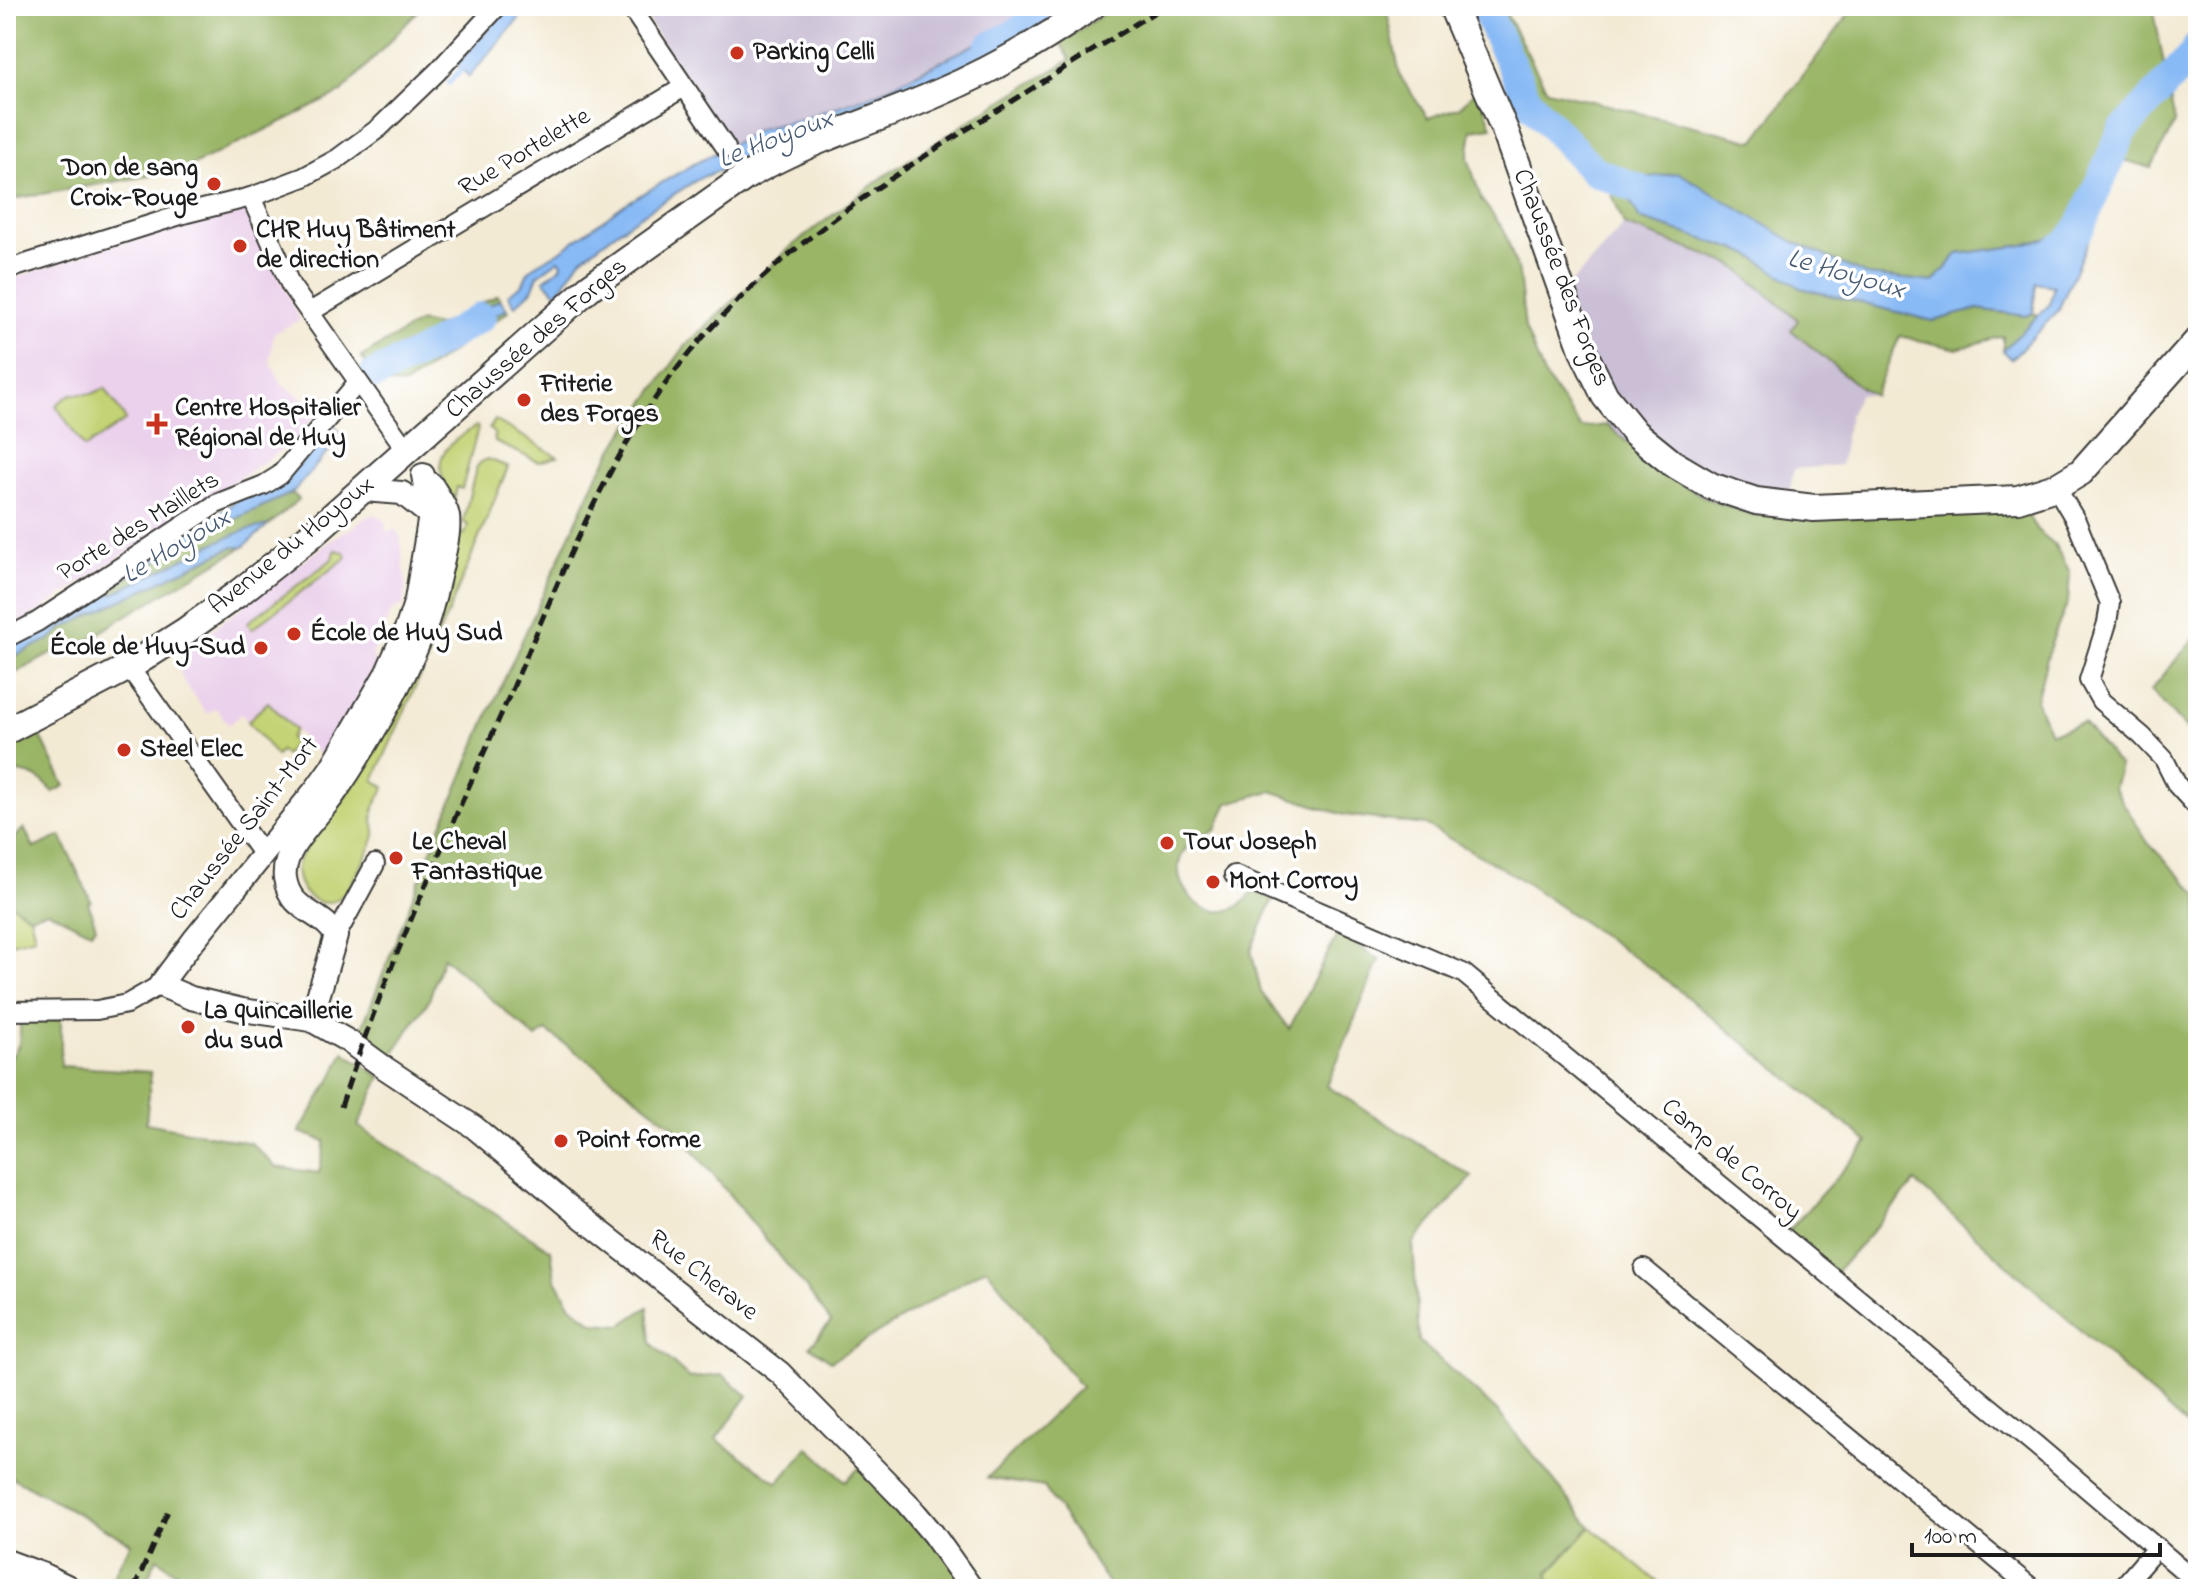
<svg xmlns="http://www.w3.org/2000/svg" width="2204" height="1595" font-family="'Indie Flower',sans-serif">
<style>
.built{fill:#ebd1eb}
.industrial{fill:#cbbfd5}
.green{fill:#c3d375;stroke:#707848;stroke-width:2}
.forest{fill:#9ab566;stroke:#5b6841;stroke-width:2}
.water{fill:#88baf5;stroke:#526b88;stroke-width:2}
.lines{fill:none;stroke-linecap:round;stroke-linejoin:round}
.stream{stroke:#88baf5;stroke-width:5}
.river{stroke:#88baf5;stroke-width:30}
.minor-casing{stroke:#3c3b38;stroke-width:22}
.tertiary-casing{stroke:#3c3b38;stroke-width:26}
.secondary-casing{stroke:#3c3b38;stroke-width:30}
.primary-casing{stroke:#3c3b38;stroke-width:32}
.minor{stroke:#fff;stroke-width:18}
.tertiary{stroke:#fff;stroke-width:22}
.secondary{stroke:#fff;stroke-width:26}
.primary{stroke:#fff;stroke-width:28}
.rail{stroke:#1c1c1c;stroke-width:5;stroke-dasharray:12 6;stroke-linecap:butt}
.poi-dot{fill:#c8321e;stroke:#fff;stroke-width:3}
.labels{text-anchor:middle;dominant-baseline:central;stroke-width:7;stroke-linejoin:round;paint-order:stroke}
.poi-label{font-size:26px;font-weight:bold;fill:#1c1c1c;stroke:#fff;text-anchor:start}
.street-label{font-size:26px;fill:#1c1c1c;stroke:#fff}
.water-label{font-size:28px;font-style:italic;fill:#475b73;stroke:#fff}
</style>
<rect width="100%" height="100%" fill="#fff"/>
<filter id="ink" filterUnits="userSpaceOnUse"><feTurbulence type="fractalNoise" baseFrequency=".0125" numOctaves="2"/><feDisplacementMap in="SourceGraphic" scale="16" xChannelSelector="R" yChannelSelector="G"/><feConvolveMatrix kernelMatrix="1 2 1 2 8 2 1 2 1" color-interpolation-filters="sRGB"/></filter>
<filter id="wash" filterUnits="userSpaceOnUse"><feTurbulence type="fractalNoise" baseFrequency=".006" numOctaves="4" result="noise"/><feDisplacementMap in="SourceGraphic" scale="32" xChannelSelector="R" yChannelSelector="G"/><feGaussianBlur stdDeviation="1.8" result="paint"/><feColorMatrix in="noise" values="0 0 0 0 0 0 0 0 0 0 0 0 0 0 0 0 0 1.4 0 .05"/><feComposite in="paint" operator="in"/></filter>
<g filter="url(#wash)">
<rect width="100%" height="100%" fill="#f3ead4"/>
<g class="built">
<polygon points="246,206 300,320 274,333 270,361 282,384 320,410 298,439 22,622 6,630 6,281 108,246 141,240"/>
<polygon points="375,514 386,522 385,530 390,532 395,529 400,536 406,585 403,606 395,608 392,611 372,654 376,665 323,759 269,702 248,721 241,714 229,725 216,708 207,714 184,682 178,667 193,644 345,530 347,531 368,516"/>
</g>
<g class="industrial">
<polygon points="639,6 1012,6 1020,22 877,93 802,119 759,129 729,146"/>
<polygon points="1624,225 1733,265 1799,320 1791,331 1856,384 1874,396 1859,394 1849,415 1840,465 1794,469 1788,499 1790,516 1749,514 1706,498 1665,474 1607,425 1605,396 1563,292"/>
</g>
<g class="green">
<polygon points="105,388 126,420 84,448 56,405 71,394 92,394"/>
<polygon points="495,420 558,457 539,462 495,442 494,433 489,429"/>
<path d="M476,426L478,428L462,489L457,487L454,500C428,461 441,448 476,426Z"/>
<path d="M488,459L508,467L451,606L374,780L385,787C381,795 373,806 373,816C372,822 376,828 375,834C375,842 352,883 346,891C324,921 285,888 300,856L344,798L414,679L438,628L460,533L465,534L468,525L463,522L476,468L481,462Z"/>
<polygon points="336,550 344,552 347,557 252,629 247,623 331,560"/>
<polygon points="268,702 295,730 290,738 294,743 285,755 280,751 276,756 248,721"/>
<polygon points="6,901 30,916 35,937 10,943 6,927"/>
<polygon points="1591,1527 1666,1589 1553,1589 1548,1574"/>
</g>
<g class="forest">
<polygon points="6,6 423,6 341,93 183,170 6,200"/>
<path d="M1115,6H1386L1400,76L1428,118L1460,107L1478,88L1492,127L1472,130L1468,158L1481,199L1504,230L1519,274L1525,328L1544,375L1581,428L1607,425L1665,474L1706,498L1749,514L1815,517L2025,511L2037,530L2054,544L2070,572L2068,602L2051,643L2036,701L2050,733L2083,723L2120,766L2114,788L2148,843L2198,894V1055L2196,1059L2198,1060V1436L1915,1182L1832,1277L1783,1237L1868,1142L1657,973L1514,875L1425,825L1344,815L1271,791L1228,803L1215,830C1132,856 1212,954 1254,890L1273,899L1251,950L1261,992L1289,1029L1338,933L1379,960L1327,1086L1472,1177L1413,1243L1419,1341L1498,1412L1591,1527L1548,1573L1553,1589H1112L1044,1487L987,1478L1081,1387L986,1268L831,1361L810,1346L831,1322L806,1288L673,1126L595,1065L546,1031L536,1038L443,957L429,1000L390,1058L360,1033L430,853L488,715L597,476L622,435L686,345L793,245L883,177L985,111L1070,60L1061,43Z"/>
<polygon points="1484,6 1502,6 1547,90 1754,141 1855,6 2153,6 2175,123 2151,168 2121,159 2079,229 2024,245 1958,254 1934,282 1866,275 1794,242 1619,182 1640,219 1747,253 1801,288 1933,321 1978,309 2026,316 2033,313 2039,315 2003,350 2003,336 1957,349 1900,336 1874,396 1856,384 1791,330 1798,320 1733,265 1624,225 1612,194 1594,171 1528,101"/>
<polygon points="498,295 500,299 455,325 453,336 507,309 509,311 405,385 380,383 361,357 420,322 438,326"/>
<polygon points="292,493 299,499 269,525 246,530 113,594 108,593 107,589 210,530"/>
<polygon points="232,547 243,547 119,620 80,646 58,650 6,678 6,660 50,639 63,628"/>
<polygon points="2198,633 2198,742 2151,690"/>
<path d="M39,733L65,786L53,792C40,775 27,772 6,771V749Z"/>
<polygon points="24,828 34,848 61,836 91,901 88,902 96,927 91,932 48,911 30,916 6,901 6,859 10,853 11,842"/>
<path d="M20,1019H61V1066L151,1072L146,1123L251,1143L276,1167L319,1173L325,1141L299,1132L333,1076L344,1052L381,1077L358,1126L551,1250L555,1278L571,1306L594,1323L621,1325L648,1307L651,1343L689,1378L723,1375L748,1396L716,1439L778,1483L808,1447L845,1481L867,1461L972,1589H198L157,1558L143,1589H106L131,1543L6,1474V1112L10,1108L6,1101V1060C22,1050 20,1036 20,1019Z"/>
</g>
<g class="water">
<polygon points="509,6 530,6 469,77 457,64"/>
<polygon points="1020,22 1026,34 970,65 869,107 789,137 739,162 729,146 759,129 802,119 877,93"/>
<polygon points="723,149 734,165 700,178 629,223 581,259 557,294 544,280 561,267 562,263 559,260 538,275 532,290 515,306 508,295 523,284 528,272 535,266 560,251 625,204 694,164"/>
<polygon points="1679,173 1794,242 1866,275 1934,282 1958,254 2024,245 2079,229 2091,234 2058,311 2011,359 2003,350 2049,305 2054,286 2036,283 2033,313 2026,316 1978,309 1933,321 1801,288 1747,253 1640,219 1619,181"/>
<polygon points="500,299 507,309 453,337 448,336 455,325"/>
<polygon points="333,425 343,435 292,493 210,530 107,589 108,592 113,594 217,542 246,530 269,525 243,547 232,547 63,628 50,639 6,660 6,647 133,564 228,507"/>
</g>
<g class="lines">
<polyline class="stream" points="449,83 464,66"/>
<g class="river">
<polyline points="1484,6 1528,101 1594,171 1656,196"/>
<polyline points="990,47 1012,36 1056,6"/>
<polyline points="2049,256 2069,241 2079,229 2122,132 2194,53 2198,46"/>
<polyline points="374,375 428,349 481,317"/>
</g>
</g>
</g>
<g filter="url(#ink)">
<g class="lines">
<defs>
<g id="minor">
<polyline points="630,6 726,148"/>
<polyline points="251,197 291,286 407,451"/>
<polyline points="6,270 187,213 251,197 304,177 337,159 379,128 437,72 498,6"/>
<polyline points="310,312 684,87"/>
<polyline points="2056,487 2076,521 2110,603 2107,623 2089,680 2101,701 2142,736 2164,759 2177,785 2198,808"/>
<polyline points="6,638 37,622 216,504 264,485 280,475 358,382"/>
<polyline points="129,667 263,855"/>
<polyline points="1234,875 1463,973 2037,1446 2198,1583"/>
<polyline points="336,936 375,864"/>
<polyline points="6,1011 97,1010 127,1004 160,985"/>
<polyline points="1644,1269 2033,1589"/>
<polyline points="2121,1589 2157,1547"/>
</g>
<g id="tertiary">
<polyline points="423,475 430,515 416,600 407,627 387,672 331,768 316,789 193,941 160,985 191,998 242,1010 311,1020 348,1041 385,1068 474,1127 574,1211 780,1373 906,1502 933,1534 972,1589"/>
<polyline points="363,490 402,493 430,515"/>
<path d="M311,1020L336,936C323,911 290,913 285,878C281,850 317,818 333,796C365,750 401,687 422,635C432,613 436,588 442,564C445,548 450,533 448,516C446,505 437,494 431,484"/>
</g>
<g id="secondary">
<polyline points="1452,6 1506,133 1584,353 1605,396 1635,433 1672,463 1711,486 1756,501 1814,508 2018,499 2056,487 2081,472 2198,340"/>
<path d="M6,731L129,667L184,632L240,592L308,538L590,287L745,177C804,141 873,122 936,94C992,70 1043,41 1092,6"/>
</g>
<polyline id="primary" points="6,1564 41,1577 66,1589"/>
</defs>
<use href="#minor" class="minor-casing"/>
<use href="#tertiary" class="tertiary-casing"/>
<use href="#secondary" class="secondary-casing"/>
<use href="#primary" class="primary-casing"/>
<use href="#minor" class="minor"/>
<use href="#tertiary" class="tertiary"/>
<use href="#secondary" class="secondary"/>
<use href="#primary" class="primary"/>
<g class="rail">
<path d="M341,1107C387,964 451,827 512,690C563,572 608,449 692,350C777,249 890,177 1001,108C1055,74 1110,39 1165,6"/>
<polyline points="134,1589 168,1511"/>
</g>
</g>
</g>
<g class="poi-dot">
<circle cx="737" cy="53" r="8"/>
<circle cx="214" cy="184" r="8"/>
<circle cx="240" cy="246" r="8"/>
<circle cx="524" cy="400" r="8"/>
<path d="M153 412h8v8h8v8h-8v8h-8v-8h-8v-8h8z"/>
<circle cx="294" cy="634" r="8"/>
<circle cx="261" cy="648" r="8"/>
<circle cx="124" cy="750" r="8"/>
<circle cx="1167" cy="843" r="8"/>
<circle cx="396" cy="858" r="8"/>
<circle cx="1213" cy="882" r="8"/>
<circle cx="188" cy="1027" r="8"/>
<circle cx="561" cy="1141" r="8"/>
</g>
<g class="labels">
<g class="poi-label">
<text x="753" y="53">Parking Celli</text>
<text x="198" y="169" text-anchor="end">Don de sang<tspan x="198" dy="30">Croix-Rouge</tspan></text>
<text x="256" y="231">CHR Huy Bâtiment<tspan x="256" dy="30">de direction</tspan></text>
<text x="540" y="385">Friterie<tspan x="540" dy="30">des Forges</tspan></text>
<text x="175" y="409">Centre Hospitalier<tspan x="175" dy="30">Régional de Huy</tspan></text>
<text x="310" y="634">École de Huy Sud</text>
<text x="245" y="648" text-anchor="end">École de Huy-Sud</text>
<text x="140" y="750">Steel Elec</text>
<text x="412" y="843">Le Cheval<tspan x="412" dy="30">Fantastique</tspan></text>
<text x="1183" y="843">Tour Joseph</text>
<text x="1229" y="882">Mont Corroy</text>
<text x="204" y="1012">La quincaillerie<tspan x="204" dy="30">du sud</tspan></text>
<text x="577" y="1141">Point forme</text>
</g>
<g class="street-label">
<text transform="translate(525 153) rotate(-31)">Rue Portelette</text>
<text transform="translate(1561 278) rotate(69)">Chaussée des Forges</text>
<text transform="translate(537 339) rotate(-41)">Chaussée des Forges</text>
<text transform="translate(139 527) rotate(-32)">Porte des Maillets</text>
<text transform="translate(292 546) rotate(-39)">Avenue du Hoyoux</text>
<text transform="translate(245 829) rotate(-52)">Chaussée Saint-Mort</text>
<text transform="translate(1731 1160) rotate(40)">Camp de Corroy</text>
<text transform="translate(703 1276) rotate(38)">Rue Cherave</text>
</g>
<g class="water-label">
<text transform="translate(776 140) rotate(-21)">Le Hoyoux</text>
<text transform="translate(1846 275) rotate(16)">Le Hoyoux</text>
<text transform="translate(177 547) rotate(-31)">Le Hoyoux</text>
</g>
</g>
<rect width="2204" height="1595" fill="none" stroke="#fff" stroke-width="32"/>
<path d="M1912 1543v12h248v-12" fill="none" stroke="#1c1c1c" stroke-width="4"/>
<text x="1924" y="1543" font-size="24" fill="#1c1c1c" stroke="#ffffff" stroke-width="6" paint-order="stroke">100 m</text>
</svg>
